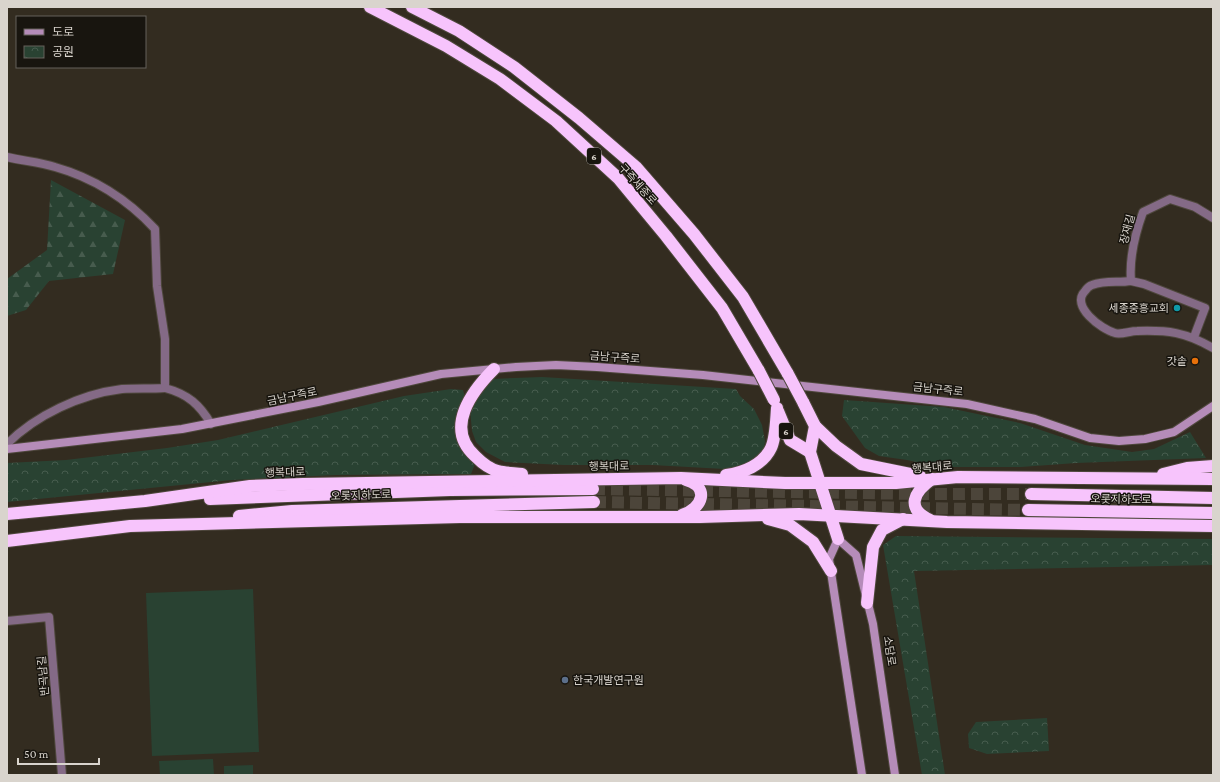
<svg xmlns="http://www.w3.org/2000/svg" width="1220" height="782" font-family="'Crimson Pro','Noto Sans KR',serif">
<style>
.forest{fill:url(#forest-firs)}
.park{fill:url(#park-crowns)}
.pitch{fill:#294232}
.lines{fill:none;stroke-linecap:round;stroke-linejoin:round}
.highway-tunnel{stroke:#4c453a;stroke-width:12;stroke-dasharray:12 6;stroke-linecap:butt}
.street-casing{stroke:#4e473c;stroke-width:10}
.secondary-casing{stroke:#4e473c;stroke-width:10}
.highway-casing{stroke:#4e473c;stroke-width:14}
.street{stroke:#846a86;stroke-width:8}
.secondary{stroke:#b58cb9;stroke-width:8}
.highway{stroke:#f7c4fc;stroke-width:12}
.highway-bridge-casing{stroke:#4e473c;stroke-width:14;stroke-linecap:butt}
.highway-bridge{stroke:#f7c4fc;stroke-width:12}
.culture-dot{fill:#0f9aa8;stroke:#18150f;stroke-width:1.5}
.food-dot{fill:#e8710a;stroke:#18150f;stroke-width:1.5}
.service-dot{fill:#5c6f8a;stroke:#18150f;stroke-width:1.5}
.labels{text-anchor:middle;dominant-baseline:central;stroke-width:3;stroke-linejoin:round;paint-order:stroke}
.shield{fill:#18150f;stroke:#9f9b94;stroke-width:1}
.shield-label{font-size:10px;font-weight:bold;fill:#d9d4cd}
.street-label{font-size:11px;fill:#d9d4cd;stroke:#18150f}
.poi-label{font-size:11px;fill:#d9d4cd;stroke:#18150f;text-anchor:end}
</style>
<defs>
<pattern id="forest-firs" width="22" height="20" patternUnits="userSpaceOnUse"><rect width="22" height="20" fill="#294232"/><path d="M5 1l3.5 6h-7zM16 11l3.5 6h-7z" fill="#475c4e"/></pattern>
<pattern id="park-crowns" width="20" height="18" patternUnits="userSpaceOnUse"><rect width="20" height="18" fill="#294232"/><path d="M2 6a3 3 0 1 1 6 0M12 15a3 3 0 1 1 6 0" fill="none" stroke="#475c4e"/></pattern>
</defs>
<rect width="100%" height="100%" fill="#332c20"/>
<polygon class="forest" points="51,180 125,220 113,274 49,281 26,310 7,316 7,279 47,250"/>
<g class="park">
<polygon points="542,377 736,389 740,396 754,409 762,425 765,441 764,449 753,462 743,467 725,469 652,465 564,465 505,462 486,452 476,442 472,431 470,409 476,397 491,379"/>
<polygon points="451,389 463,390 465,397 463,451 475,464 471,474 336,475 232,480 7,502 7,463 66,460 167,448 218,440 404,396"/>
<polygon points="844,400 944,407 1020,423 1085,445 1132,452 1154,449 1190,432 1206,458 1076,463 1021,467 940,467 907,460 879,456 865,448 842,416"/>
<polygon points="896,536 1213,539 1213,565 914,571 945,775 922,775 883,545"/>
<polygon points="1047,718 1049,751 987,754 969,748 968,734 976,722"/>
</g>
<g class="pitch">
<polygon points="253,589 259,752 152,756 146,593"/>
<polygon points="213,759 214,775 160,775 159,761"/>
<polygon points="253,765 253,775 224,775 224,766"/>
</g>
<g class="lines">
<g class="highway-tunnel">
<polyline points="593,489 921,494 1031,494"/>
<polyline points="594,502 1028,510"/>
</g>
<defs>
<g id="street">
<path d="M7,157C23,161 40,162 55,167C94,178 127,199 155,229L157,286L165,339V388C151,389 136,388 122,389C81,394 36,415 7,444"/>
<path d="M1131,281C1118,283 1105,280 1092,285C1089,286 1087,288 1085,291C1070,306 1101,329 1115,333C1121,335 1130,331 1137,331C1168,330 1185,332 1213,348"/>
<path d="M1194,337L1205,308L1144,284L1131,281C1129,257 1135,234 1143,212L1170,199L1195,207L1213,218"/>
<path d="M165,388C188,394 200,405 211,424"/>
<polyline points="7,621 49,617 62,775"/>
</g>
<g id="secondary">
<polyline points="7,449 182,429 318,402 441,374 516,367 556,365 597,367 703,375 967,404 1035,419 1090,438 1119,441 1145,439 1174,432 1213,406"/>
<polyline points="862,775 829,559 838,539 856,555 873,624 895,775"/>
</g>
<g id="highway">
<polyline points="370,7 446,46 500,79 556,121 618,178 666,236 722,308 759,371"/>
<polyline points="412,7 459,31 514,67 579,118 636,167 694,234 743,297 788,374"/>
<path d="M494,369C472,391 444,428 475,456C481,462 489,469 498,471C505,473 514,473 522,474"/>
<polyline points="803,402 815,426 810,452 838,539"/>
<polyline points="778,411 790,440 810,452"/>
<polyline points="815,426 836,446 861,464 920,476"/>
<polyline points="1163,474 1187,468 1213,466"/>
<path d="M726,475C743,473 763,465 771,448C776,437 776,420 777,408"/>
<polyline points="1031,494 1213,498"/>
<polyline points="210,499 450,490 593,489"/>
<polyline points="1028,510 1213,513"/>
<polyline points="7,514 145,501 250,486 303,484 681,478 785,483 896,483 958,477 1213,479"/>
<path d="M682,515C703,508 710,487 686,480"/>
<polyline points="239,516 292,511 594,502"/>
<polyline points="768,519 790,525 813,542 831,571"/>
<path d="M930,520C905,508 914,492 932,479"/>
<polyline points="7,541 130,526 460,517 700,517 799,514 947,522 1213,526"/>
<polyline points="867,603 873,547 882,530 903,519"/>
</g>
</defs>
<use href="#street" class="street-casing"/>
<use href="#secondary" class="secondary-casing"/>
<use href="#highway" class="highway-casing"/>
<use href="#street" class="street"/>
<use href="#secondary" class="secondary"/>
<use href="#highway" class="highway"/>
<defs>
<g id="highway-bridge">
<polyline points="759,371 774,400"/>
<polyline points="788,374 803,402"/>
</g>
</defs>
<use href="#highway-bridge" class="highway-bridge-casing"/>
<use href="#highway-bridge" class="highway-bridge"/>
</g>
<circle class="culture-dot" cx="1177" cy="308" r="4"/>
<circle class="food-dot" cx="1195" cy="361" r="4"/>
<circle class="service-dot" cx="565" cy="680" r="4"/>
<g class="labels">
<g class="shield">
<rect x="587" y="148" width="14" height="16" rx="3"/>
<rect x="779" y="423" width="14" height="16" rx="3"/>
</g>
<g class="shield-label">
<text x="594" y="156">6</text>
<text x="786" y="431">6</text>
</g>
<g class="street-label">
<text transform="translate(638 184) rotate(48)">구즉세종로</text>
<text transform="translate(1127 229) rotate(-75)">장재길</text>
<text transform="translate(615 357) rotate(4)">금남구즉로</text>
<text transform="translate(938 389) rotate(6)">금남구즉로</text>
<text transform="translate(292 396) rotate(-12)">금남구즉로</text>
<text transform="translate(609 466) rotate(-1)">행복대로</text>
<text transform="translate(932 467) rotate(-5)">행복대로</text>
<text transform="translate(285 472) rotate(-2)">행복대로</text>
<text transform="translate(361 495) rotate(-2)">오롯지하도로</text>
<text transform="translate(1121 499) rotate(1)">오롯지하도로</text>
<text transform="translate(890 651) rotate(81)">소담로</text>
<text transform="translate(43 676) rotate(-95)">반곡남길</text>
</g>
<g class="poi-label">
<text x="1169" y="308">세종중흥교회</text>
<text x="1187" y="361">갓솥</text>
<text x="573" y="680" text-anchor="start">한국개발연구원</text>
</g>
</g>
<rect width="1220" height="782" fill="none" stroke="#d9d4cd" stroke-width="16"/>
<rect x="16" y="16" width="130" height="52" fill="#18150f" stroke="#65615b"/>
<rect x="24" y="29" width="20" height="6" fill="#b58cb9" stroke="#65615b"/>
<text x="52" y="36" font-size="12" fill="#d9d4cd">도로</text>
<rect x="24" y="46" width="20" height="12" fill="url(#park-crowns)" stroke="#65615b"/>
<text x="52" y="56" font-size="12" fill="#d9d4cd">공원</text>
<path d="M18 758v6h81v-6" fill="none" stroke="#d9d4cd" stroke-width="2"/>
<text x="24" y="758" font-size="12" fill="#d9d4cd" stroke="#18150f" stroke-width="3" paint-order="stroke">50 m</text>
</svg>
